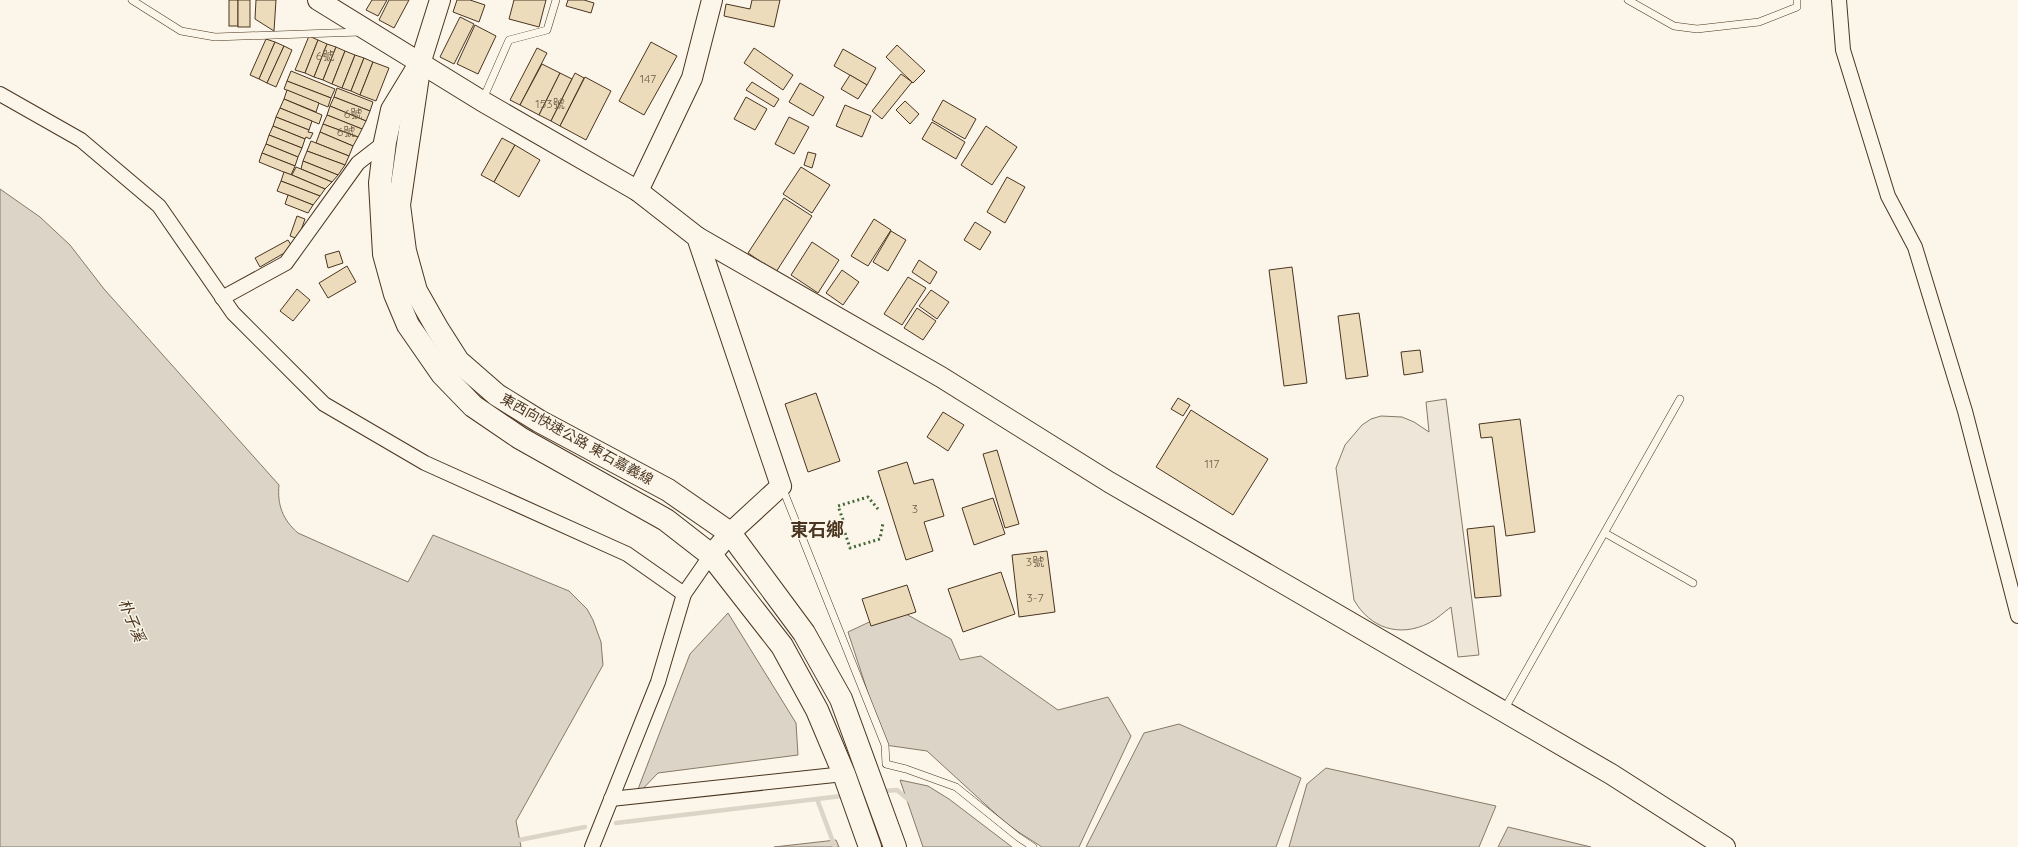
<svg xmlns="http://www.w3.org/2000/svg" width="2018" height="847" font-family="Quicksand,'Noto Sans TC',sans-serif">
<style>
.green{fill:#ede6d9;stroke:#887966}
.water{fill:#dcd4c6;stroke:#887966}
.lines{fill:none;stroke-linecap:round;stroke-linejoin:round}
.stream{stroke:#dcd4c6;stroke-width:4.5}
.building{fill:#ecdcbc;stroke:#4a3520}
.lane-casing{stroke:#4a3520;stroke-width:8}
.street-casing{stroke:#4a3520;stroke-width:16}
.secondary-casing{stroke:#4a3520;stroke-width:22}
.primary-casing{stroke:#4a3520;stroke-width:24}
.lane{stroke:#fbf6e9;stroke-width:7}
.street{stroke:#fbf6e9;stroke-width:14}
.secondary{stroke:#fbf6e9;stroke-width:20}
.primary{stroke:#fbf6e9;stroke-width:22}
.hedge{stroke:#436837;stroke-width:3;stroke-dasharray:2 3;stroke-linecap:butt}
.labels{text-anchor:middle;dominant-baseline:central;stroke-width:3;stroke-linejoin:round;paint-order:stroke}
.number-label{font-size:12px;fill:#725f47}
.street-label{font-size:14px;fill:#4a3520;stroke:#fbf6e9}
.water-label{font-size:15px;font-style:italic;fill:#4a3520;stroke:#fbf6e9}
.district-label{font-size:18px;font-weight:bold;fill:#4a3520;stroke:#fbf6e9}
</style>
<rect width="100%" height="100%" fill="#fbf6e9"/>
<path class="green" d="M1446,399L1479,655L1458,657L1451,607C1444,612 1437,619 1429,623C1399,638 1370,628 1354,600L1336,468L1345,445L1362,425L1371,419L1381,416L1402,417L1414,422L1429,432L1426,402Z"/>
<g class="water">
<path d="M0,189L40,217L70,245L104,289L279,485C277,505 283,520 298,533L408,582L433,535L569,591L587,609L593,620L601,642L603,665L516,821L521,847H0Z"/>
<polygon points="897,609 951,639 960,660 981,656 1058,710 1108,697 1131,736 1079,847 1042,847 1009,826 927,751 885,745 848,632"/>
<polygon points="728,613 796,723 798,755 658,773 635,797 690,654"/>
<polygon points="1179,724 1301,778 1276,847 1086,847 1144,733"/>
<polygon points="1326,768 1496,806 1479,847 1289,847 1307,784"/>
<polygon points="900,780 928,786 949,799 1012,847 923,847"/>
<polygon points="1508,827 1591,847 1498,847"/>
<polygon points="836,840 839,847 774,847"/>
</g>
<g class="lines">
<g class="stream">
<polyline points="884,791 897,790 910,801"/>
<polyline points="817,799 835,847"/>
<polyline points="616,823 842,796"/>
<polyline points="519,840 585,827"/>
</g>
</g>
<g class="building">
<rect x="229" y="0" width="9" height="26"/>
<rect x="238" y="0" width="12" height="27"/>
<polygon points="256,0 276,0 274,31 255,19"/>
<polygon points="372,0 387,0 378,16 366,10"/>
<polygon points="389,0 409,0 394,28 379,20"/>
<polygon points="457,0 470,0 485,5 479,22 453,12"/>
<polygon points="514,0 546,0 539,27 509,19"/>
<polygon points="568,0 584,0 594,3 591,13 566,6"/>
<polygon points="752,0 780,0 774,27 724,16 726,4 750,9"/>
<polygon points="460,17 474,24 454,64 440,57"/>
<polygon points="475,25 496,36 478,74 457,64"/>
<polygon points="309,36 318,40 305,73 295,70"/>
<polygon points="266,39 275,42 259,79 250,75"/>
<polygon points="318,40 327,44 314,77 305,73"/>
<polygon points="275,42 284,46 267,83 259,79"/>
<polygon points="651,42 677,56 644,115 619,101"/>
<polygon points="327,44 336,47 323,80 314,77"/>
<polygon points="897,45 925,71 913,83 886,57"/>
<polygon points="284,46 292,50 276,87 267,83"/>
<polygon points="336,47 345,51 332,84 323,80"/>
<polygon points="537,48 547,53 520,105 510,100"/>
<polygon points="754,48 793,75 783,90 744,63"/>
<polygon points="843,49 876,68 867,85 834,66"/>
<polygon points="345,51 355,55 342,88 332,84"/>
<polygon points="355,55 364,58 351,91 342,88"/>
<polygon points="364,58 373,62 360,95 351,91"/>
<polygon points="373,62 389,68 376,101 360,95"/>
<polygon points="542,64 560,73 539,115 520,105"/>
<polygon points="291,71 335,89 331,98 287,81"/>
<polygon points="560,73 572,79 551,121 539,115"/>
<polygon points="575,73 584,78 560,126 551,121"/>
<polygon points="901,74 912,82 882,119 872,111"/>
<polygon points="850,75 867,85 858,99 841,89"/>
<polygon points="585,77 611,91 586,140 560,126"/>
<polygon points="287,81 331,98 328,107 284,89"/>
<polygon points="752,82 779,99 774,107 746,90"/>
<polygon points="800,83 824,97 813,116 789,102"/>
<polygon points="337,88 373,102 370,111 334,97"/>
<polygon points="287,90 319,103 316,112 284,99"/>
<polygon points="334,97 370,111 366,121 330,106"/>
<polygon points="746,97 767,109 755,130 734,119"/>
<polygon points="284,99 322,115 319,124 280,108"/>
<polygon points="943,100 976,119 965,139 932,120"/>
<polygon points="905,101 919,114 910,124 896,110"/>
<polygon points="845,105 871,116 862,137 836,126"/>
<polygon points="330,106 366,121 362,129 327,115"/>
<polygon points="280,108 312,121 309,130 276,117"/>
<polygon points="327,115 362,129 358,137 323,124"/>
<polygon points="276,117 309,130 308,132 313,133 310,139 306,137 305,139 273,126"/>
<polygon points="789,117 809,127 794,154 775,144"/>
<polygon points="932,122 965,142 956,159 922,139"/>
<polygon points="323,124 358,137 353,146 320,132"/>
<polygon points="273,126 305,139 302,148 269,135"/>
<polygon points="986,126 1017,147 992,185 961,165"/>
<polygon points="320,132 353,146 349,156 316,143"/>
<polygon points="269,135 302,148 298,157 266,144"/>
<polygon points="502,138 515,145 494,182 481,175"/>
<polygon points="311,141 349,156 345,165 307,151"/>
<polygon points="266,144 298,157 295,166 262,153"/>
<polygon points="515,145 540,160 519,197 494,182"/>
<polygon points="307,151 345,165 338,175 303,161"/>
<polygon points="808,152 816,154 812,168 804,165"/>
<polygon points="262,153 295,166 291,175 259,162"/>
<polygon points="303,161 338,175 332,182 301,169"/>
<polygon points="296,167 301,169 332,182 325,189 292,175"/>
<polygon points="801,167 830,185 812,213 783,194"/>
<polygon points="284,172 292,175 325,189 320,196 281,181"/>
<polygon points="1007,177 1025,187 1005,223 987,212"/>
<polygon points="281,181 320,196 313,205 288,195 277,191"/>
<polygon points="288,195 313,205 308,213 285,204"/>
<polygon points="784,198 812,216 776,272 748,253"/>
<polygon points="297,216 305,219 298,239 290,236"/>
<polygon points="874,219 891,230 868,266 851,256"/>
<polygon points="975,222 991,232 980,250 964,240"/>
<polygon points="891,231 906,240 888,271 873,262"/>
<polygon points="288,240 293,248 260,267 255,258"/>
<polygon points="812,242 839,260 818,293 791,275"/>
<polygon points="339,251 343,263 328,268 325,255"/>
<polygon points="919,260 937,272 930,284 912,272"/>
<polygon points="347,266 356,282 328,298 319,283"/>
<polygon points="1292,267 1307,383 1284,386 1269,270"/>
<polygon points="842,270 859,282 843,305 826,293"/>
<polygon points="908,277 926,288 902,325 884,314"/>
<polygon points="297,289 310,300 293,321 280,311"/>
<polygon points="931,290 949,302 937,319 919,306"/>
<polygon points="917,308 936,321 923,340 904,328"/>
<polygon points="1359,313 1368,376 1346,379 1338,316"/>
<polygon points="1420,350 1423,372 1404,375 1401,352"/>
<polygon points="816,393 840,461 808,472 785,404"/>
<polygon points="1178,398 1190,405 1183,416 1171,409"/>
<polygon points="1191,410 1268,459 1233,515 1156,467"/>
<polygon points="943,412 964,425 948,451 927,437"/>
<polygon points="1520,419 1535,532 1506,536 1492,437 1481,438 1479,424"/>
<polygon points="997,450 1019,524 1005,528 983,454"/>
<polygon points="907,462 914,484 933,479 944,516 924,522 933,551 906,560 878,471"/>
<polygon points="993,498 1005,534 974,545 962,508"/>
<polygon points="1494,526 1501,596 1475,598 1467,529"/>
<polygon points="1047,551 1055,612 1019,617 1012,555"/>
<polygon points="1001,572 1015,614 963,632 948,589"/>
<polygon points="907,585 916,612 871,626 862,599"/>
</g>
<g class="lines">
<defs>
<g id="lane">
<polyline points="132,0 181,31 215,37 360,32"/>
<polyline points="1628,0 1674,26 1697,29 1759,22 1797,7 1797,0"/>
<polyline points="483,99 509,40 547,30 556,0"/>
<polyline points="782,487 885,745 886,764 906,769 956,787 1018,837 1033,847"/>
<polyline points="1605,533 1693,583"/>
<polyline points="1504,710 1680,399"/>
</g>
<g id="street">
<polyline points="1839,0 1843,50 1888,196 1915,247 1965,411 2018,616"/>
<polyline points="0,94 81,140 159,206 233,313 324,404 425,463 627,554 684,594"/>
<polyline points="222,298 286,263 358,163 385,142 387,142"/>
<polyline points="611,799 844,774"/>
<polyline points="592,847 658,682 684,594 711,555"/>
</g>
<g id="secondary">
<polyline points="318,0 482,101 638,191 697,237 781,486 730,533 711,555"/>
<polyline points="420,64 440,0"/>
<polyline points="638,191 692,78 712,0"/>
<polyline points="697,237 941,377 1109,482 1611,774 1725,847"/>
</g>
<g id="primary">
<polyline points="420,64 392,110 385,142 380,183 384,254 395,294 408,325 442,374 473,406 520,438 666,520 711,555 782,646 817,710 844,774 870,847"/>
<polyline points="418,76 399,205 405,251 416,291 437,328 458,361 497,395 539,421 668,490 730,533 804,633 841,699 895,847"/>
</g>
</defs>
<use href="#lane" class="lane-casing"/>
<use href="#street" class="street-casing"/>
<use href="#secondary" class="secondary-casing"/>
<use href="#primary" class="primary-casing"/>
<use href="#lane" class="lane"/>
<use href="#street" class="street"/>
<use href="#secondary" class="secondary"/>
<use href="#primary" class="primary"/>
<g class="hedge">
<polyline points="843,520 838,506 868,497 878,509"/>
<polyline points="845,533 850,548 880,539 883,523"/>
</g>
</g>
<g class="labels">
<g class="number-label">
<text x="325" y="55">6號</text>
<text x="648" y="78">147</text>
<text x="550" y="103">153號</text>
<text x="353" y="113">6號</text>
<text x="346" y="131">6號</text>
<text x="1212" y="463">117</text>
<text x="915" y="508">3</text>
<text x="1035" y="561">3號</text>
<text x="1035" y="597">3-7</text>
</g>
<g class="street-label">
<text transform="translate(577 439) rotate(29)">東西向快速公路 東石嘉義線</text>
</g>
<g class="water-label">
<text transform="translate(132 620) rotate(67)">朴子溪</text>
</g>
<g class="district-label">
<text x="817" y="529">東石鄉</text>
</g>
</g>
</svg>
